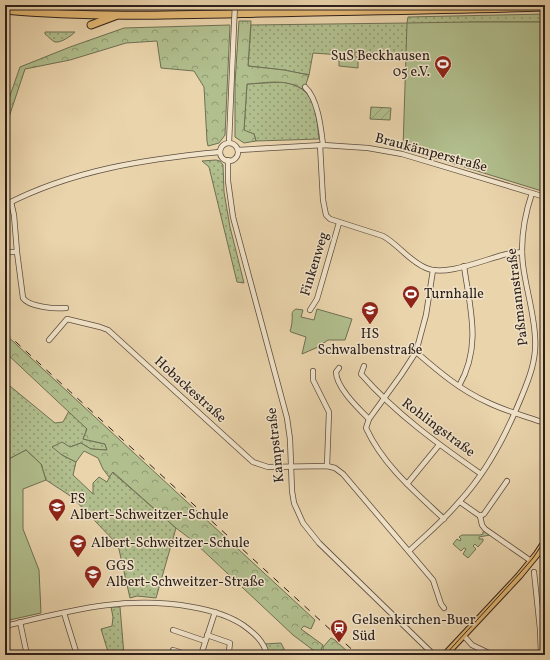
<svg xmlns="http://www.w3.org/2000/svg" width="550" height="660" font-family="Vollkorn,serif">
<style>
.grass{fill:url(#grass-dots);stroke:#6f7054}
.forest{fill:url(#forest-crowns);stroke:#6f7054}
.park{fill:#b1be8d;stroke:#6f7054}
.garden{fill:url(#garden-furrows);stroke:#6f7054}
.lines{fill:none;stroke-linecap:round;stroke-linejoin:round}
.minor-casing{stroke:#5c4e40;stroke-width:6}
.major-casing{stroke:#2d211c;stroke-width:8}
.highway-casing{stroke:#2d211c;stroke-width:9}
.minor{stroke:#f1e3c9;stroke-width:4.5}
.major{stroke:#e5ba76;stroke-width:6}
.highway{stroke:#e5ba76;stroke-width:7}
.tram{stroke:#2d211c;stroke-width:1}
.rail{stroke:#2d211c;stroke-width:1;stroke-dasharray:7 7;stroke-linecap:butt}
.minor-bridge-casing{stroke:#5c4e40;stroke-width:6;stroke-linecap:butt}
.minor-bridge{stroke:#f1e3c9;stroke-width:4.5}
.labels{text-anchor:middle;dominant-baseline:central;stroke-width:3;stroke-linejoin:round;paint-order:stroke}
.poi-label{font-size:14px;fill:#2d211c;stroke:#f1e3c9;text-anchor:start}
.street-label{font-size:14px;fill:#2d211c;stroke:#f1e3c9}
</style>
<defs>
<pattern id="grass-dots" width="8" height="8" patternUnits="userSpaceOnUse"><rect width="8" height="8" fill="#b1be8d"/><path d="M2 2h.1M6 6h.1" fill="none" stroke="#909a72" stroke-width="1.8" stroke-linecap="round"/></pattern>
<pattern id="forest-crowns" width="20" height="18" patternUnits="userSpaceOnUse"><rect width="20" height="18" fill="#b1be8d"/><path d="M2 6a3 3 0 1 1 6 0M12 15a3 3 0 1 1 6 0" fill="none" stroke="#909a72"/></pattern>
<pattern id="garden-furrows" width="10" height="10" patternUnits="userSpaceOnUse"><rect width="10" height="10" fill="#b1be8d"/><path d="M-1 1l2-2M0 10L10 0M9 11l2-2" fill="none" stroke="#909a72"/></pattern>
</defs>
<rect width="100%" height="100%" fill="#ead4ac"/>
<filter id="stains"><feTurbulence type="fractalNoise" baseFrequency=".005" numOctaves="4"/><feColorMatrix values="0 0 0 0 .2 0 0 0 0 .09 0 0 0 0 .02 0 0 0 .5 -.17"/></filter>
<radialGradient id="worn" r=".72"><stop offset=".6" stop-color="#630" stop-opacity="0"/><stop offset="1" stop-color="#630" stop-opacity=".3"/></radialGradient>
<g class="grass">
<polygon points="545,14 545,22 470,22 406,56 389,54 355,52 355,56 313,53 309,75 284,70 248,66 251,25 407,23 408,17"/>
<path d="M45,32H75C71,36 61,43 55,42C52,41 48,36 45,34Z"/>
<path d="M282,82C316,87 316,111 319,139L256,141L254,134L244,131L247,84Z"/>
<polygon points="216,160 220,161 223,165 224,192 230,227 244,283 237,282 209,167 202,161"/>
<polygon points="5,382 55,423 63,422 69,411 87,429 83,439 105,444 107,450 91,449 81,443 70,447 62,455 76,462 73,475 93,494 93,483 99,477 107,482 112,472 176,528 156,598 137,596 130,598 118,545 72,497 46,480 41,464 26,450 5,461"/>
<polygon points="111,607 120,607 124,655 109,655 101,629 112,626 113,617"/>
<polygon points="281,643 287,655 268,655 264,644"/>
</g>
<g class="forest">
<path d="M239,21H251L248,66L284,70L309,75L304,90C286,78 267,83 247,84L244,130L254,134L256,141L244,143L235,137V83Z"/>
<polygon points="230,25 225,135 219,143 208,146 207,141 204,87 194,71 161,68 157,41 126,43 70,60 25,69 5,129 5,110 20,67 70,47 124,28"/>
<polygon points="5,334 315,620 311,629 304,626 301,629 323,645 320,652 317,653 293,635 193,541 176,528 113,472 109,477 103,469 98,458 84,451 76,462 62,455 52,447 62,442 70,447 81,443 91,449 107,450 105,444 83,439 87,429 6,353 5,349"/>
<polygon points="331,638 335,640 351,655 327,655 323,651 323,647"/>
</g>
<g class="park">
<polygon points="470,22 545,22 545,192 403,148 407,23"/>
<polygon points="339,56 358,57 358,68 339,66"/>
<path d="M296,309L303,310L301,317L314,320L317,309L352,319L345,340H328L318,347L302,354L306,337L291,332L290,331C291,328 292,324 292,321C293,315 290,312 296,309Z"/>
<polygon points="26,450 41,464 46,480 23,489 23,529 39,570 41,613 5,621 5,461"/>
<polygon points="485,531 490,535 479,537 479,539 483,539 483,541 478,547 475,544 473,546 476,549 468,558 463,554 466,549 464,548 461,551 453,544 457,539 460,541 461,539 459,537 462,535 480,535 483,534 483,532"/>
</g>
<polygon class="garden" points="371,107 391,108 390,120 370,119"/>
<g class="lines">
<defs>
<g id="minor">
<path d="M305,87C318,99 321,128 323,145"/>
<polyline points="229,143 234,25"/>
<circle cx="229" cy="152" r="9"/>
<path d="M320,145L323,200L326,215L330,219L383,236C399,245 409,261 426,268C446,277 485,259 507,254C512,253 517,253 522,252"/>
<polyline points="238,150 323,145 368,148 402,154 545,197"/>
<polyline points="228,160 228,181 233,217 287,418 290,439 292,491 294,503 303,523 319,543 434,655"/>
<path d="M11,202L14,215L17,252L23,298C29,307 55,309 66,308"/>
<path d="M5,205C72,170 146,159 220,152"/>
<polyline points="5,252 17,252"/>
<path d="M433,270L426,315L416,352L401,375L369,419L366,428C383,465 415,492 444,519"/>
<polyline points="310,310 317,299 339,223"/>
<polyline points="49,340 67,319 100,327 108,330 253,462 268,467 327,466 335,468 343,474 433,580 441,604 444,608"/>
<path d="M416,352C438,371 460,390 487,402C505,411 525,416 545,423"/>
<path d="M364,366L361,374C396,414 438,444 481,474"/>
<path d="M339,368L336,372C336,387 358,408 369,419"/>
<polyline points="313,371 313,380 329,412 327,466"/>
<path d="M459,386C482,346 470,309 464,266"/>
<polyline points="407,484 439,445"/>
<polyline points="460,502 480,516 484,514 507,481"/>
<polyline points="480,516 482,525 485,529 531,561"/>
<path d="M409,551C426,535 444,520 459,502C486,473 506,435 521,398C529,379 537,359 535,337C534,313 526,289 523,265C520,240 524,217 532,193"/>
<polyline points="534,572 540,629 541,655"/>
<polyline points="64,613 77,655"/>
<polyline points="20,622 27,655"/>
<path d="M5,626C69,611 125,595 192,607C209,610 228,615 243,625C254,633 264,641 267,655"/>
<polyline points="173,630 205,641"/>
<polyline points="207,635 230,643 229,651 233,655"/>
<polyline points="464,636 472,645 493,655"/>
<polyline points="173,650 188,655"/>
<polyline points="311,653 312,655"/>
<polyline points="83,655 86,655"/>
<polyline points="201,655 215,612"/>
</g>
<polyline id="major" points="445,655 519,576 537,554 545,542"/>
<g id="highway">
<path d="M5,10C91,18 178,15 264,13C358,11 451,10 545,7"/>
<polyline points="91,25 115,16"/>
</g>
</defs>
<use href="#minor" class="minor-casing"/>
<use href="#major" class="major-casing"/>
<use href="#highway" class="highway-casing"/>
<use href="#minor" class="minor"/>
<use href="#major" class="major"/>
<use href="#highway" class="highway"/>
<polyline class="tram" points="445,655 520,573 533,558 545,540"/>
<polyline class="rail" points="5,332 358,655"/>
<defs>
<polyline id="minor-bridge" points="234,25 235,5"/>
</defs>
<use href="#minor-bridge" class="minor-bridge-casing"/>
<use href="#minor-bridge" class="minor-bridge"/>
</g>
<defs>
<symbol id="stadium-pin" viewBox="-11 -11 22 30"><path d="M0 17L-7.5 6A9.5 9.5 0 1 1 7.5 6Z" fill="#8f2418" stroke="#f1e3c9"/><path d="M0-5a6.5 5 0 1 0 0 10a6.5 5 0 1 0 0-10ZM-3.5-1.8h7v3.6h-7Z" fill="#fff"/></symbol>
<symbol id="school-pin" viewBox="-11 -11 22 30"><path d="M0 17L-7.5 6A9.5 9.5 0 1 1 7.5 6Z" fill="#8f2418" stroke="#f1e3c9"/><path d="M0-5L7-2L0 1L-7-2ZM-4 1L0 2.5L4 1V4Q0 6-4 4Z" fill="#fff"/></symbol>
<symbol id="station-pin" viewBox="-11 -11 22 30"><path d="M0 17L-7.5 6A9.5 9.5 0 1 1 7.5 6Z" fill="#8f2418" stroke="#f1e3c9"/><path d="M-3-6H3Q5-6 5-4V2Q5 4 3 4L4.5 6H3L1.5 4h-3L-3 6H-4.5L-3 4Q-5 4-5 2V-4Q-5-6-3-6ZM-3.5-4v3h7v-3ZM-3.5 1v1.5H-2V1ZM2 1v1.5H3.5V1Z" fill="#fff"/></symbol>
</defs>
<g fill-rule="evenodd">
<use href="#stadium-pin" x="433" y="54" width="20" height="27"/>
<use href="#stadium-pin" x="401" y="284" width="20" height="27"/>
<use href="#school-pin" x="360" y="300" width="20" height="27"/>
<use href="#school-pin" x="47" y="497" width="20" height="27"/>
<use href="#school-pin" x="68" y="533" width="20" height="27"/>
<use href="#school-pin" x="83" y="564" width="20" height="27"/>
<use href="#station-pin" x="329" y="618" width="20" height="27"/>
</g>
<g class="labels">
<g class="poi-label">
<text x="430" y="56" text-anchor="end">SuS Beckhausen<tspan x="430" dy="16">05 e.V.</tspan></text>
<text x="424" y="294">Turnhalle</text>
<text x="370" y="334" text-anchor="middle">HS<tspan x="370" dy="16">Schwalbenstraße</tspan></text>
<text x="70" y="499">FS<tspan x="70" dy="16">Albert-Schweitzer-Schule</tspan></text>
<text x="91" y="543">Albert-Schweitzer-Schule</text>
<text x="106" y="566">GGS<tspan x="106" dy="16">Albert-Schweitzer-Straße</tspan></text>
<text x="352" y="620">Gelsenkirchen-Buer<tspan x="352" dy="16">Süd</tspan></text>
</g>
<g class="street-label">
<text transform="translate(431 153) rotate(15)">Braukämperstraße</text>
<text transform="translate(315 264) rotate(-73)">Finkenweg</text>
<text transform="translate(518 297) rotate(-97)">Paßmannstraße</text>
<text transform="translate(190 390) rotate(42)">Hobackestraße</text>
<text transform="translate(438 428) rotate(37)">Rohlingstraße</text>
<text transform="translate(276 445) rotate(-96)">Kampstraße</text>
</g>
</g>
<rect width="550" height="660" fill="none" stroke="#ead4ac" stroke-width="20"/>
<rect x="6" y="6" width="538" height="648" fill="none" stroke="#2d211c" stroke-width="2"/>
<rect x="10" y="10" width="530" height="640" fill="none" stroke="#2d211c"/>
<rect width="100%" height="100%" filter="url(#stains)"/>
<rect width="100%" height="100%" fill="url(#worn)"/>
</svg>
